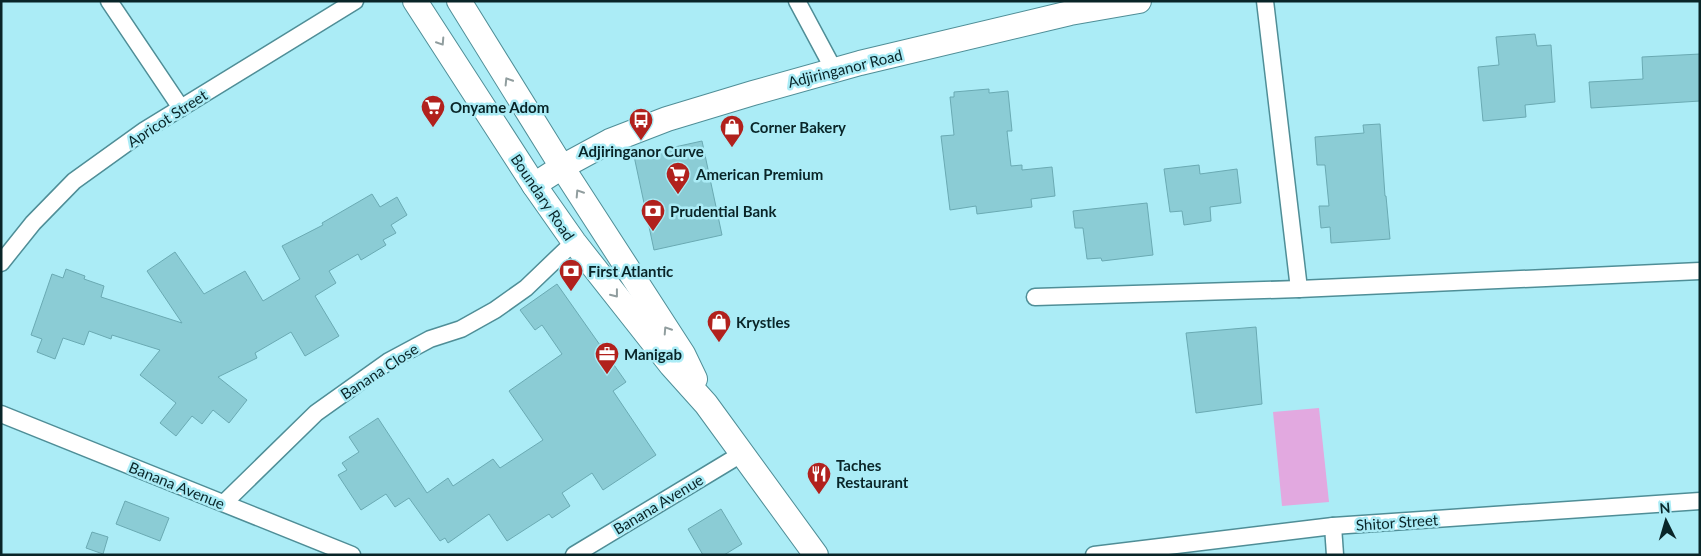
<svg xmlns="http://www.w3.org/2000/svg" width="1701" height="556" font-family="Lato,sans-serif">
<style>
.garden{fill:#e2a9e0}
.building{fill:#8bccd5;stroke:#6aaab3}
.lines{fill:none;stroke-linecap:round;stroke-linejoin:round}
.minor-casing{stroke:#4f8e97;stroke-width:19}
.secondary-casing{stroke:#4f8e97;stroke-width:26}
.minor{stroke:#fff;stroke-width:16}
.secondary{stroke:#fff;stroke-width:24}
.oneway{stroke:#909d9e}
.labels{text-anchor:middle;dominant-baseline:central;stroke-width:5;stroke-linejoin:round;paint-order:stroke}
.street-label{font-size:15px;fill:#092528;stroke:#abecf6}
.poi-label{font-size:15px;font-weight:bold;fill:#092528;stroke:#abecf6;text-anchor:start}
</style>
<rect width="100%" height="100%" fill="#abecf6"/>
<polygon class="garden" points="1319,408 1329,502 1282,506 1273,412"/>
<g class="building">
<polygon points="1535,34 1537,46 1551,45 1555,102 1525,105 1526,117 1483,121 1478,67 1499,65 1496,37"/>
<polygon points="1700,54 1700,101 1591,108 1589,82 1643,79 1642,57"/>
<polygon points="989,89 989,93 1008,91 1012,131 1007,131 1011,166 1022,165 1022,170 1052,167 1055,196 1031,199 1032,207 977,214 976,206 950,210 941,136 954,135 950,97 954,97 954,92"/>
<polygon points="1380,124 1385,196 1386,196 1390,239 1331,243 1330,227 1321,228 1319,206 1329,206 1325,165 1317,165 1315,137 1364,133 1363,125"/>
<polygon points="702,141 722,235 654,250 634,156"/>
<polygon points="1199,165 1200,174 1237,169 1241,203 1210,207 1211,221 1184,225 1182,211 1170,212 1164,169"/>
<polygon points="372,194 380,207 397,197 407,215 391,225 396,233 383,240 386,245 361,260 358,254 329,271 336,283 315,296 339,336 305,356 291,332 255,353 257,358 218,377 247,400 229,423 213,410 202,424 192,416 176,436 160,423 176,403 140,375 160,350 112,335 111,339 89,331 84,345 63,338 55,359 37,352 42,339 31,335 52,274 63,278 66,269 85,276 84,279 104,286 101,297 182,323 147,271 175,252 204,294 245,271 263,301 300,279 282,246 323,225 322,223"/>
<polygon points="1147,203 1153,255 1102,261 1101,258 1087,259 1083,228 1075,228 1073,211"/>
<polygon points="557,284 626,382 613,391 656,455 603,490 592,473 562,493 570,506 552,518 549,514 507,541 489,514 448,543 445,538 440,541 409,498 395,507 386,494 361,510 338,475 347,470 342,463 359,452 349,437 378,418 427,493 448,478 453,486 493,459 500,468 543,440 509,391 562,354 542,325 535,330 520,310"/>
<polygon points="1256,327 1262,404 1196,413 1186,333"/>
<polygon points="125,501 169,518 160,541 116,524"/>
<polygon points="721,509 742,544 724,555 703,555 688,529"/>
<polygon points="92,532 108,537 103,554 86,548"/>
</g>
<g class="lines">
<defs>
<g id="minor">
<polyline points="109,1 181,108"/>
<polyline points="797,1 834,70"/>
<polyline points="1265,1 1299,289"/>
<polyline points="1,263 33,223 74,181 145,130 355,1"/>
<polyline points="1035,297 1299,289 1700,271"/>
<polyline points="1,414 352,555"/>
<polyline points="224,503 316,413 389,361 430,339 461,329 495,310 526,288 574,242"/>
<polyline points="1333,526 1335,555"/>
<polyline points="574,555 743,453"/>
<polyline points="1094,555 1333,526 1700,501"/>
</g>
<g id="secondary">
<polyline points="415,1 534,185 574,242 671,365 706,404 816,555"/>
<polyline points="459,1 562,167 683,354 695,379"/>
<polyline points="534,185 562,167 610,141 667,119 753,93 860,63 1070,13 1139,1"/>
</g>
</defs>
<use href="#minor" class="minor-casing"/>
<use href="#secondary" class="secondary-casing"/>
<use href="#minor" class="minor"/>
<use href="#secondary" class="secondary"/>
</g>
<defs><path id="oneway-chevron" d="M-2-3.5L2.5 0L-2 3.5" fill="none" stroke-width="1.6" stroke-linecap="round" stroke-linejoin="round" transform="scale(1.25)"/></defs>
<g class="oneway">
<use href="#oneway-chevron" transform="translate(441 42) rotate(57)"/>
<use href="#oneway-chevron" transform="translate(508 81) rotate(-122)"/>
<use href="#oneway-chevron" transform="translate(579 193) rotate(-123)"/>
<use href="#oneway-chevron" transform="translate(615 294) rotate(52)"/>
<use href="#oneway-chevron" transform="translate(667 330) rotate(-123)"/>
</g>
<defs>
<symbol id="supermarket-pin" viewBox="-11 -11 22 30"><path d="M0 17L-7.5 6A9.5 9.5 0 1 1 7.5 6Z" fill="#b1211d" stroke="#abecf6"/><path d="M-6-5.5h2.5l.6 2H6L4.5 2H-2.5L-4.4-4H-6ZM-1.5 3.2a1.3 1.3 0 1 0 .1 0ZM3 3.2a1.3 1.3 0 1 0 .1 0Z" fill="#fff"/></symbol>
<symbol id="bus-pin" viewBox="-11 -11 22 30"><path d="M0 17L-7.5 6A9.5 9.5 0 1 1 7.5 6Z" fill="#b1211d" stroke="#abecf6"/><path d="M-5-6H5V4H4V6H2V4H-2V6H-4V4H-5ZM-3.5-4V0h7V-4ZM-3.5 1.2v1.5H-2V1.2ZM2 1.2v1.5H3.5V1.2Z" fill="#fff"/></symbol>
<symbol id="shop-pin" viewBox="-11 -11 22 30"><path d="M0 17L-7.5 6A9.5 9.5 0 1 1 7.5 6Z" fill="#b1211d" stroke="#abecf6"/><path d="M-5-2.5h2.3a2.7 3.5 0 0 1 5.4 0H5L5.5 6h-11ZM-1.5-2.5h3a1.5 2.3 0 0 0-3 0Z" fill="#fff"/></symbol>
<symbol id="bank-pin" viewBox="-11 -11 22 30"><path d="M0 17L-7.5 6A9.5 9.5 0 1 1 7.5 6Z" fill="#b1211d" stroke="#abecf6"/><path d="M-6-4H6V4H-6ZM0-2.3a2.3 2.3 0 1 0 0 4.6a2.3 2.3 0 1 0 0-4.6Z" fill="#fff"/></symbol>
<symbol id="office-pin" viewBox="-11 -11 22 30"><path d="M0 17L-7.5 6A9.5 9.5 0 1 1 7.5 6Z" fill="#b1211d" stroke="#abecf6"/><path d="M-6-3h4V-5.5h4V-3h4V5H-6ZM-1-4.5V-3h2v-1.5ZM-6 0V1H6V0Z" fill="#fff"/></symbol>
<symbol id="restaurant-pin" viewBox="-11 -11 22 30"><path d="M0 17L-7.5 6A9.5 9.5 0 1 1 7.5 6Z" fill="#b1211d" stroke="#abecf6"/><path d="M-5-6h1v4h1v-4h1v4h1v-4h1v5L-1.5 .5V6h-2V.5L-5-1ZM5-6V6H3V1.5H1.5Q1.5-4 5-6Z" fill="#fff"/></symbol>
</defs>
<g fill-rule="evenodd">
<use href="#supermarket-pin" x="419" y="93" width="28" height="38"/>
<use href="#bus-pin" x="627" y="106" width="28" height="38"/>
<use href="#shop-pin" x="718" y="113" width="28" height="38"/>
<use href="#supermarket-pin" x="664" y="160" width="28" height="38"/>
<use href="#bank-pin" x="639" y="197" width="28" height="38"/>
<use href="#bank-pin" x="557" y="257" width="28" height="38"/>
<use href="#shop-pin" x="705" y="308" width="28" height="38"/>
<use href="#office-pin" x="593" y="340" width="28" height="38"/>
<use href="#restaurant-pin" x="805" y="460" width="28" height="38"/>
</g>
<g class="labels">
<g class="street-label">
<text transform="translate(845 68) rotate(-14)">Adjiringanor Road</text>
<text transform="translate(167 118) rotate(-33)">Apricot Street</text>
<text transform="translate(543 197) rotate(56)">Boundary Road</text>
<text transform="translate(379 371) rotate(-33)">Banana Close</text>
<text transform="translate(177 485) rotate(22)">Banana Avenue</text>
<text transform="translate(658 504) rotate(-31)">Banana Avenue</text>
<text transform="translate(1397 522) rotate(-4)">Shitor Street</text>
</g>
<g class="poi-label">
<text x="450" y="107">Onyame Adom</text>
<text x="750" y="127">Corner Bakery</text>
<text x="641" y="151" text-anchor="middle">Adjiringanor Curve</text>
<text x="696" y="174">American Premium</text>
<text x="670" y="211">Prudential Bank</text>
<text x="588" y="271">First Atlantic</text>
<text x="736" y="322">Krystles</text>
<text x="624" y="354">Manigab</text>
<text x="836" y="465">Taches<tspan x="836" dy="17">Restaurant</tspan></text>
</g>
</g>
<rect width="1701" height="556" fill="none" stroke="#092528" stroke-width="5"/>
<g transform="translate(1666 521) rotate(355)" stroke="#abecf6" stroke-width="4" paint-order="stroke">
<path d="M0-4L9 19L0 12L-9 19Z" fill="#092528"/>
<text y="-8" font-size="14" font-weight="bold" text-anchor="middle" fill="#092528">N</text>
</g>
</svg>
